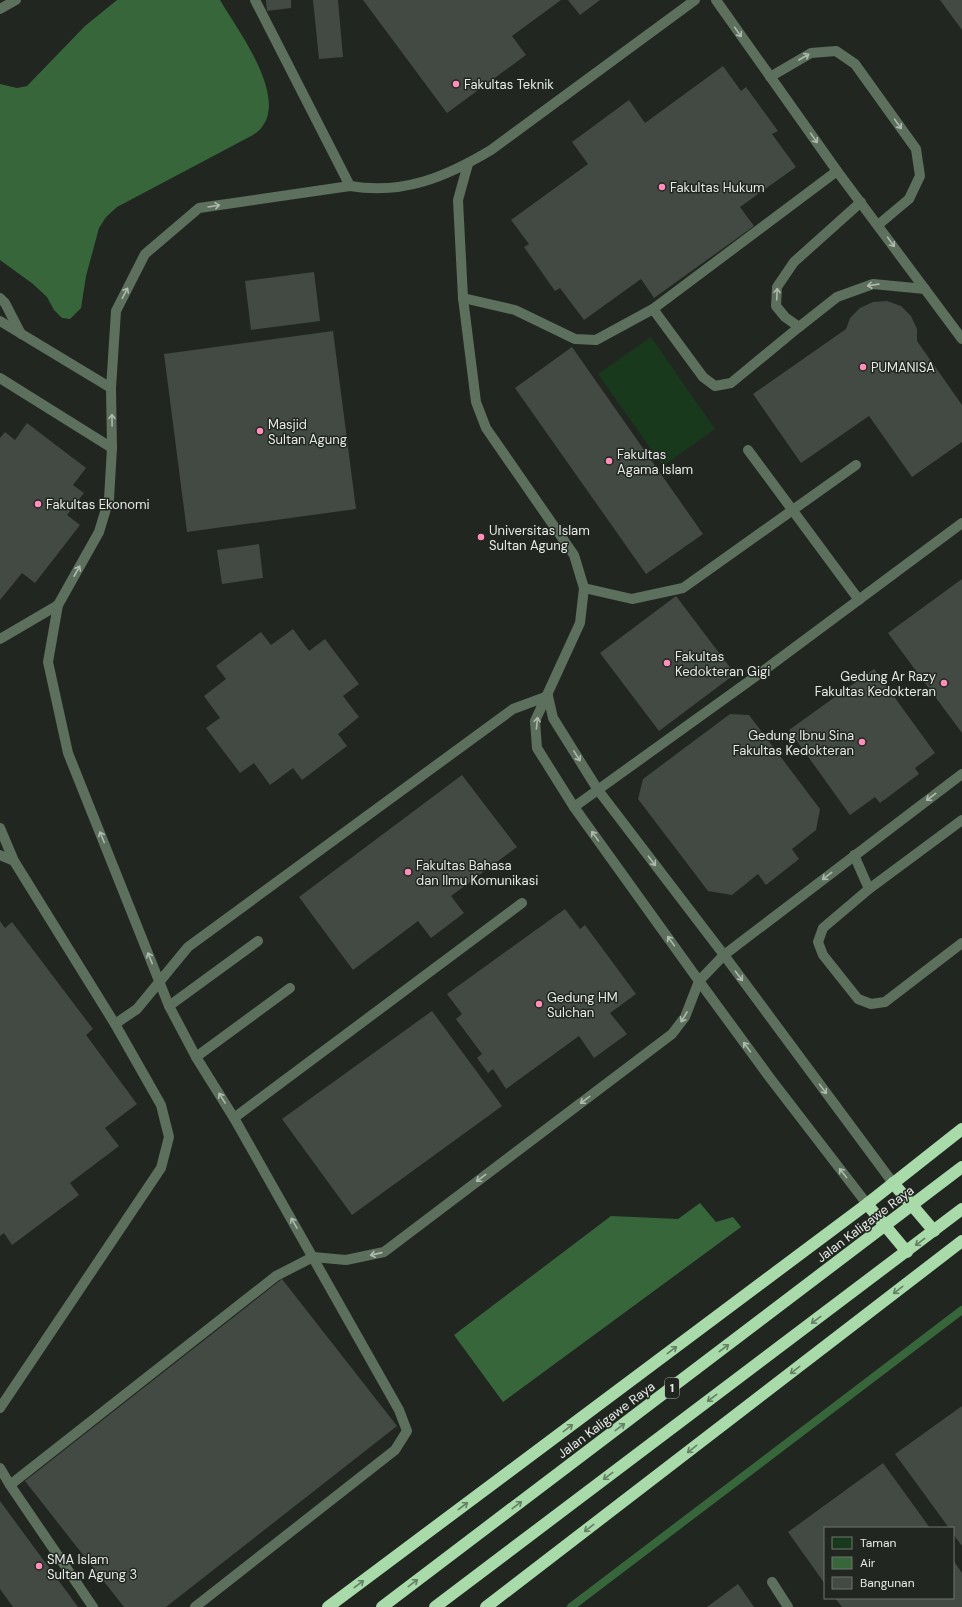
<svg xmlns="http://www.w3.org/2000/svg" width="962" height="1607" font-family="'DM Sans',sans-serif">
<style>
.green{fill:#18391c}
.water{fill:#38663b}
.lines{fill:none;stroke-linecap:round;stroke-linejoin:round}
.stream{stroke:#38663b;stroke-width:8}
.building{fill:#434943}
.lane{stroke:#5c705d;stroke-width:10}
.highway{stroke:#a9dbaa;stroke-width:12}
.oneway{stroke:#afb9af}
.oneway2{stroke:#658066}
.poi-dot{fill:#ff8ebb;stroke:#212621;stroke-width:1.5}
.labels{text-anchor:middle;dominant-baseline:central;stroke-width:3;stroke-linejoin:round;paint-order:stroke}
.shield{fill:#212621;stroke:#abafab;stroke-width:1}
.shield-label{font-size:12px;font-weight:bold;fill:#e6eae6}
.poi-label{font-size:13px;fill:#e6eae6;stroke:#212621;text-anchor:start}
.street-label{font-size:13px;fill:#e6eae6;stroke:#212621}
</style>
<rect width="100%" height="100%" fill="#212621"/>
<polygon class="green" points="651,337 715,429 663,466 598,374"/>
<g class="water">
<path d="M117,0H220C237,29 287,95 262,127C260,130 256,133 253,135L117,207L106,217L99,228L86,276L81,308L70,319L62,318L54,310L47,297L33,284L0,260V84L17,88L27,86L85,26Z"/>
<polygon points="700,1203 716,1222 733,1217 741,1227 503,1402 454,1335 611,1216 678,1219"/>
</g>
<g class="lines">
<polyline class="stream" points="571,1607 962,1310"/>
</g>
<g class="building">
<polygon points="266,0 291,0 291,8 267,11"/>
<polygon points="313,0 338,0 343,57 319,59"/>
<polygon points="363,0 561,0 512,36 526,55 447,113"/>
<polygon points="568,0 600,0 580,15"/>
<polygon points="940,0 962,0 962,30"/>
<polygon points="723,66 741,91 746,87 778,131 772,134 796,167 740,207 754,226 654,298 641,279 584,320 560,288 555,291 524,247 529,244 511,220 588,164 572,142 629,100 645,123"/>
<polygon points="314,272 320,321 251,330 245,281"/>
<polygon points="887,301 901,306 911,316 917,329 917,341 962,405 962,442 912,477 869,416 801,463 753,394 846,329 850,318 860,308 873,302"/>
<polygon points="333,331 356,509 187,532 164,354"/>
<polygon points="572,347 703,534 646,574 515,388"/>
<polygon points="27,423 86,468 73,485 84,493 67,515 80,525 35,583 22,573 0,600 0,438 5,432 15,440"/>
<polygon points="259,544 263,578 222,584 217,550"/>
<polygon points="962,579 962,733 888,633"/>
<polygon points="676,596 735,674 659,731 600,653"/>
<polygon points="293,629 309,651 325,639 359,684 343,696 359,717 338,734 347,746 302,780 293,768 270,785 254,763 240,773 206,728 220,718 204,696 226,679 216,666 261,632 271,645"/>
<polygon points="874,669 935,753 915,768 919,774 880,803 875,797 850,815 789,730"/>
<polygon points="730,714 749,715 820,809 816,830 792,849 799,859 766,885 758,874 732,895 708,891 638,799 643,779"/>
<polygon points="462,775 517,847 451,896 464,913 431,938 418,921 353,970 299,897"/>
<polygon points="565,909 580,929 585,925 636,994 610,1013 627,1034 594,1058 579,1036 506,1089 493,1069 488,1073 477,1058 482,1054 456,1019 462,1014 447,994"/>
<polygon points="0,921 5,928 12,922 93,1029 86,1035 137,1104 105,1128 119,1146 70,1183 79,1195 12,1245 4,1233 0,1236"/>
<polygon points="432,1011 502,1106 352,1215 282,1119"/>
<polygon points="282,1279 397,1426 166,1607 124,1607 25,1481"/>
<polygon points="962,1406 962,1546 953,1534 953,1528 949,1528 895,1454"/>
<polygon points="883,1463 930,1528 825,1528 825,1584 788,1532"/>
<polygon points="0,1501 78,1607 13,1607 0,1589"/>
<polygon points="953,1560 962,1573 962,1607 842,1607 835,1598 953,1598"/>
<polygon points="738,1584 754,1607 707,1607"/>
</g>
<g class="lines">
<g class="lane">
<polyline points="255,0 350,186"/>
<polyline points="716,0 837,171 962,339"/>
<polyline points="0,9 16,0"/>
<polyline points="770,77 811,53 836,51 855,64 916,149 920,176 909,199 878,225"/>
<polyline points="468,164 458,200 463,298 476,402 486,428 574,555 584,588 580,623 535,721 537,748 574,807 699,981 770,1078 867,1204"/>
<polyline points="861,202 794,262 777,287 776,306 785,317 799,327 837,297 873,284 925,289"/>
<polyline points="0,298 5,303 21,334"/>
<polyline points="463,298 515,310 575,339 596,340 653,309 837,171"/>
<polyline points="653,309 703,377 715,386 731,383 799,327"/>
<polyline points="0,321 111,388"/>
<polyline points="0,378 112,448"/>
<polyline points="748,450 859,600"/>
<polyline points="584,588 632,599 683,588 856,465"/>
<polyline points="0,639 58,605"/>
<polyline points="548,696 553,718 598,790 724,955 893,1183"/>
<polyline points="574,807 759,674 962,523"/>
<polyline points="962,820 869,889 823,928 818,942 823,955 858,999 871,1004 885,1002 962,943"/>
<polyline points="0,828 14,861 115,1024 161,1105 169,1137 161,1168 0,1408"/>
<polyline points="0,855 14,861"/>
<polyline points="854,855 869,889"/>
<polyline points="169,1006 258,941"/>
<polyline points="115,1024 137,1009 188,947 513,709 548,696"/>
<polyline points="196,1057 290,988"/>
<polyline points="234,1118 522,903"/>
<polyline points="0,1468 10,1485 93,1607"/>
<polyline points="10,1485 276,1276 313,1257 346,1260 384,1252 672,1034 685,1017 699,981 724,955 962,774"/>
<polyline points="772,1582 788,1607"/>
<path d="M195,1607L395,1450L407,1431L399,1410L234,1118L196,1057L169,1006L68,753L48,662L58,605L99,532L109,499L112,448L111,388L116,311L145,254L199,208L350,186C403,195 446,177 491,150L695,0"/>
</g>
<g class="highway">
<polyline points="893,1183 934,1231"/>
<polyline points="867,1204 907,1252"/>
<polyline points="328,1607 867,1204 962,1129"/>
<polyline points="382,1607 962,1167"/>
<polyline points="435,1607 962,1209"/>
<polyline points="486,1607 962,1241"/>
</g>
</g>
<defs><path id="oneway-shaft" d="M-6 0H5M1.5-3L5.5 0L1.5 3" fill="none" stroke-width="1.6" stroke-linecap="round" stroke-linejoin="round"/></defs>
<g class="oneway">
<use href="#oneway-shaft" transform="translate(738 32) rotate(55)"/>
<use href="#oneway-shaft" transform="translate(804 57) rotate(-30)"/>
<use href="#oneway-shaft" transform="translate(898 124) rotate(54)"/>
<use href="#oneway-shaft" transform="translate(814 138) rotate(55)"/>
<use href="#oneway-shaft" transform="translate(214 206) rotate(-9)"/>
<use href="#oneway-shaft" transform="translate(891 242) rotate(54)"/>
<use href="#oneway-shaft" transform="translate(873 285) rotate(172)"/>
<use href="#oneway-shaft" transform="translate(125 293) rotate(-63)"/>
<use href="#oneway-shaft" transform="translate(777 294) rotate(-87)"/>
<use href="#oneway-shaft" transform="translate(112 420) rotate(-91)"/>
<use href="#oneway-shaft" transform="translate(77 571) rotate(-61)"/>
<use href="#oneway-shaft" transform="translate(537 723) rotate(-84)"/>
<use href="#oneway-shaft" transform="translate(577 756) rotate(58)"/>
<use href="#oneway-shaft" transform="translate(931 797) rotate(143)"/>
<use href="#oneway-shaft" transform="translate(595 836) rotate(-126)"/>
<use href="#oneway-shaft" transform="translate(102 837) rotate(-112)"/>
<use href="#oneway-shaft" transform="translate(652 861) rotate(53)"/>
<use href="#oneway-shaft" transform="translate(827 876) rotate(142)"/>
<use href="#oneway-shaft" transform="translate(671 941) rotate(-126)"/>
<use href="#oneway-shaft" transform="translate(150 958) rotate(-112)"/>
<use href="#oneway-shaft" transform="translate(739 976) rotate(53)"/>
<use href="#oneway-shaft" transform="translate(684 1017) rotate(121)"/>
<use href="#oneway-shaft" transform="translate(747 1047) rotate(-126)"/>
<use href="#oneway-shaft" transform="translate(823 1089) rotate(54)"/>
<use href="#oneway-shaft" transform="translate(222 1098) rotate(-122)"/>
<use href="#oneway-shaft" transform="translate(585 1100) rotate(143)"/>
<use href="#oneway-shaft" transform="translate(843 1173) rotate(-128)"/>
<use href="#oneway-shaft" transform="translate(481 1178) rotate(143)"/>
<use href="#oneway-shaft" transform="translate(294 1223) rotate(-120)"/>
<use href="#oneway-shaft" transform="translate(376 1254) rotate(167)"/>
</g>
<g class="oneway2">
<use href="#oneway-shaft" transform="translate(920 1242) rotate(143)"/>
<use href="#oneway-shaft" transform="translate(898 1290) rotate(142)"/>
<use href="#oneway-shaft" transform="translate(816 1320) rotate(143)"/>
<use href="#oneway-shaft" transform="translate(724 1348) rotate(-37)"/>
<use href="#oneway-shaft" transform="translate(672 1350) rotate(-37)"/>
<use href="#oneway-shaft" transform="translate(795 1370) rotate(142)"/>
<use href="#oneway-shaft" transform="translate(712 1398) rotate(143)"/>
<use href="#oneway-shaft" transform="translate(620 1427) rotate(-37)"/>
<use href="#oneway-shaft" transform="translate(568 1428) rotate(-37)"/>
<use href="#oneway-shaft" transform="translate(692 1449) rotate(142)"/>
<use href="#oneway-shaft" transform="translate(608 1476) rotate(143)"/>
<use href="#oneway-shaft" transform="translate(517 1505) rotate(-37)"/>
<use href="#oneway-shaft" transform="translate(463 1506) rotate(-37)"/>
<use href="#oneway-shaft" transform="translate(589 1528) rotate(142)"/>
<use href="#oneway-shaft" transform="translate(413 1583) rotate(-37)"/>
<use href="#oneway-shaft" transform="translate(359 1584) rotate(-37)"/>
</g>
<g class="poi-dot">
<circle cx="456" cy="84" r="4"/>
<circle cx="662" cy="187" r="4"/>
<circle cx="863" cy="367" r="4"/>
<circle cx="260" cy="431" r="4"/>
<circle cx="609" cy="461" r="4"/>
<circle cx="38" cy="504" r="4"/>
<circle cx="481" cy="537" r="4"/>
<circle cx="667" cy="663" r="4"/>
<circle cx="944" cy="683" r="4"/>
<circle cx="862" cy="742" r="4"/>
<circle cx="408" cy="872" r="4"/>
<circle cx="539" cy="1004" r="4"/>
<circle cx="39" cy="1566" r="4"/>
</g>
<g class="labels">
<rect class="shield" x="665" y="1378" width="14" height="20" rx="3"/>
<g class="shield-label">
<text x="672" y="1388">1</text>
</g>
<g class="poi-label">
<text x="464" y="84">Fakultas Teknik</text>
<text x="670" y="187">Fakultas Hukum</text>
<text x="871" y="367">PUMANISA</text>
<text x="268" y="424">Masjid<tspan x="268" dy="15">Sultan Agung</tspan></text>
<text x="617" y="454">Fakultas<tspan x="617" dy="15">Agama Islam</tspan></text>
<text x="46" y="504">Fakultas Ekonomi</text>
<text x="489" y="530">Universitas Islam<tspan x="489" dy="15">Sultan Agung</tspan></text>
<text x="675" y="656">Fakultas<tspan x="675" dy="15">Kedokteran Gigi</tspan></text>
<text x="936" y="676" text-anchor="end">Gedung Ar Razy<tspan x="936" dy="15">Fakultas Kedokteran</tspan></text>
<text x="854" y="735" text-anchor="end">Gedung Ibnu Sina<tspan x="854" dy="15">Fakultas Kedokteran</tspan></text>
<text x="416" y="865">Fakultas Bahasa<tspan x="416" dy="15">dan Ilmu Komunikasi</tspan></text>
<text x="547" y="997">Gedung HM<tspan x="547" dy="15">Sulchan</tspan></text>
<text x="47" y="1559">SMA Islam<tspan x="47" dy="15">Sultan Agung 3</tspan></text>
</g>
<g class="street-label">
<text transform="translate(865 1224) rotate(-37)">Jalan Kaligawe Raya</text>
<text transform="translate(606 1420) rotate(-37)">Jalan Kaligawe Raya</text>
</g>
</g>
<rect x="824" y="1527" width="130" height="72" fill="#212621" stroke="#707470"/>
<rect x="832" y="1537" width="20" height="12" fill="#18391c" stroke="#707470"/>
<text x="860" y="1547" font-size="12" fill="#e6eae6">Taman</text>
<rect x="832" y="1557" width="20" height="12" fill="#38663b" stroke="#707470"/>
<text x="860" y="1567" font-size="12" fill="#e6eae6">Air</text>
<rect x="832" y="1577" width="20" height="12" fill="#434943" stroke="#707470"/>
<text x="860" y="1587" font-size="12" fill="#e6eae6">Bangunan</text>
</svg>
